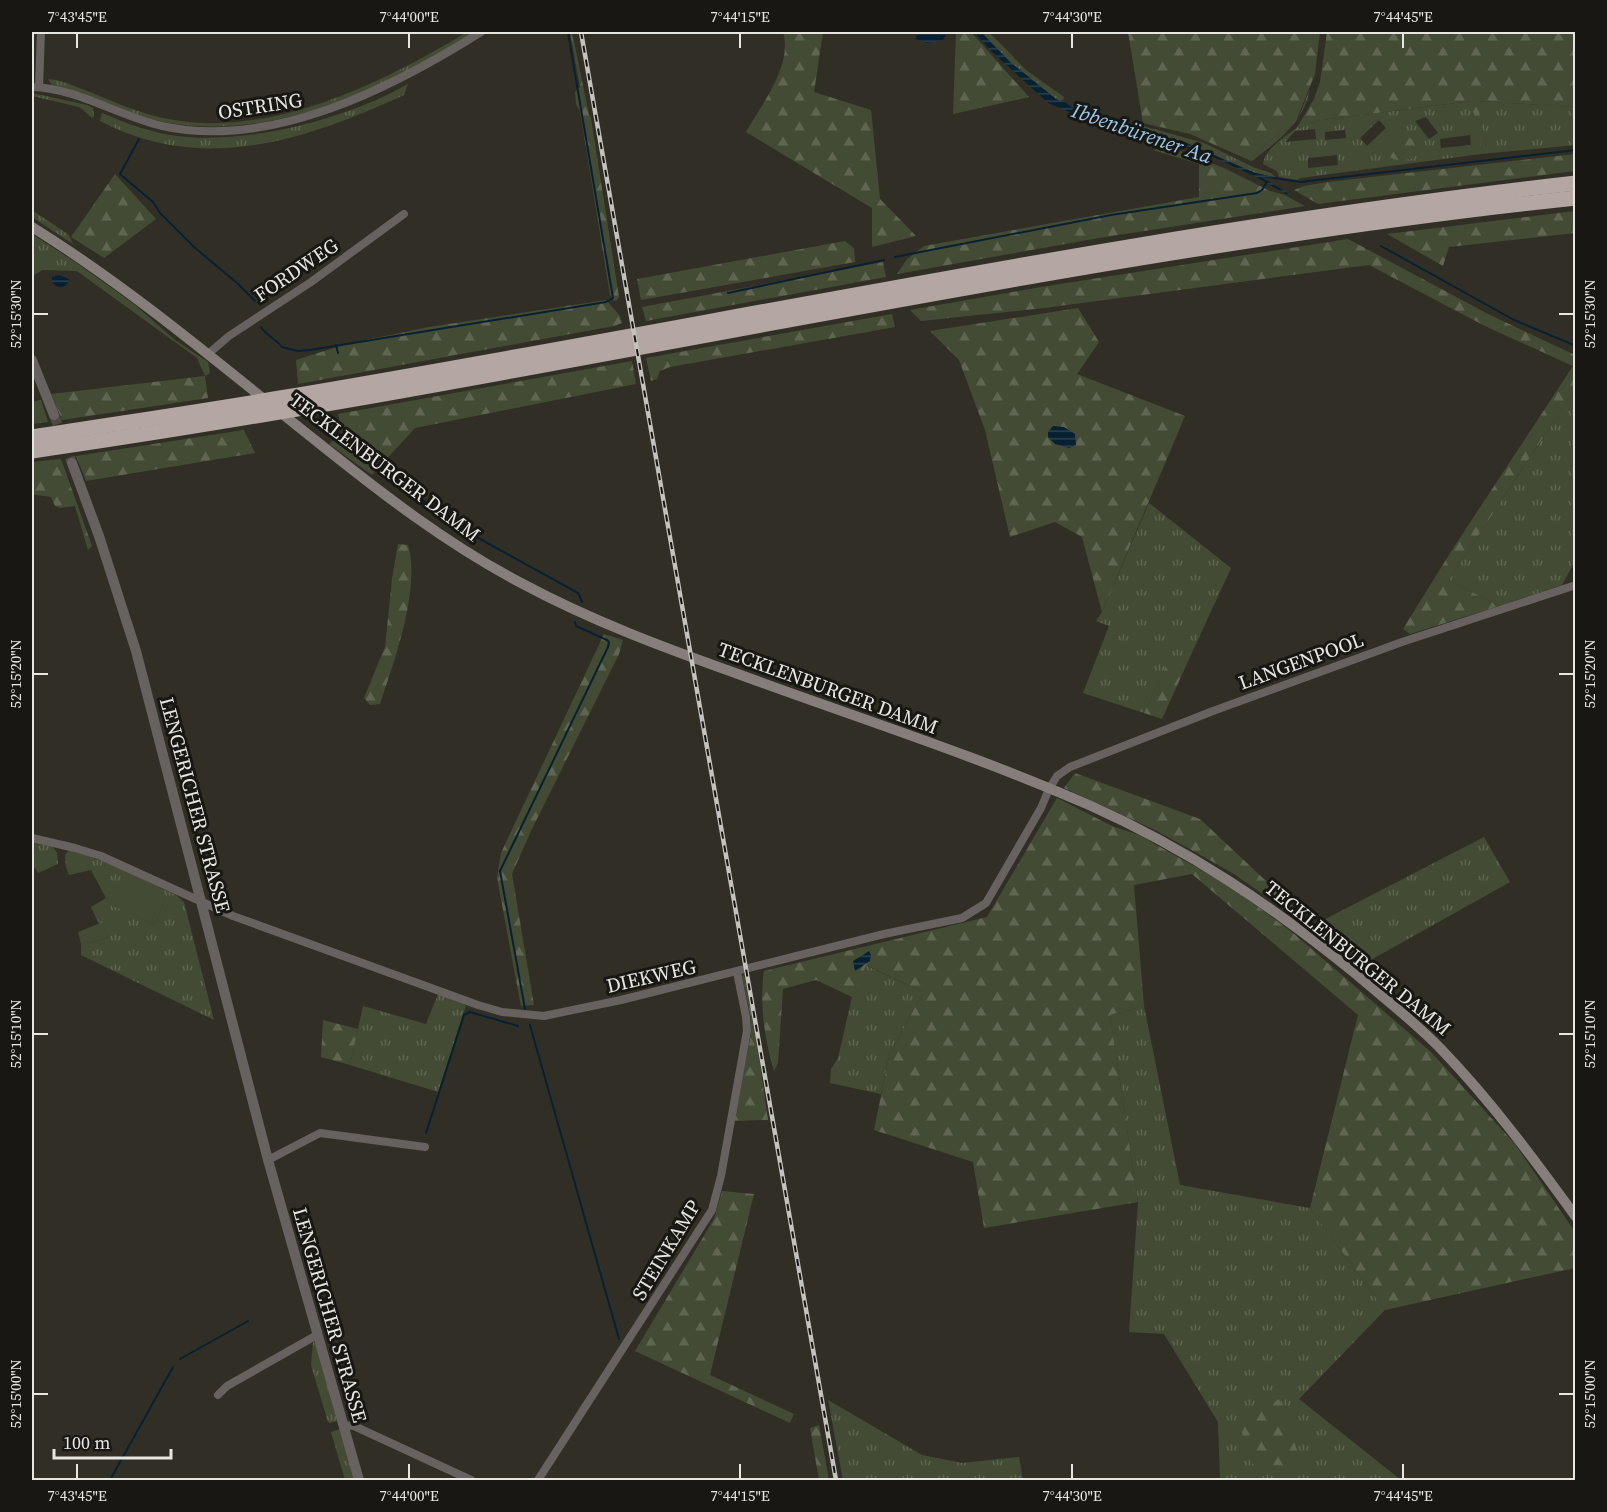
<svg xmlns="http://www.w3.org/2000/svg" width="1607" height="1512" font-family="'Source Serif 4',serif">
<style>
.grass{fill:url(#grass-tufts);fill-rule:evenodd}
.forest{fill:url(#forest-firs)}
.park{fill:#444b34}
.water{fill:url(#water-rules)}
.pier{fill:#312f25}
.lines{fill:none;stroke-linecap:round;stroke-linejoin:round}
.stream{stroke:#072132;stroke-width:2}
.tertiary-tunnel{stroke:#4c4a41;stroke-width:10;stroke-dasharray:10 5;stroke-linecap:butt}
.minor{stroke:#676260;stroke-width:8}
.tertiary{stroke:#676260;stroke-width:10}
.secondary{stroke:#867e7b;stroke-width:10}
.motorway{stroke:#b4a7a3;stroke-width:15}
.rail-casing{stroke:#c4c2bc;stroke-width:4.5}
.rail{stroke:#181713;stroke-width:2;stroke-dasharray:7;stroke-linecap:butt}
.ticks{fill:none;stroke:#e8e6e0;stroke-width:2}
.labels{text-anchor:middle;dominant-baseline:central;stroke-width:6;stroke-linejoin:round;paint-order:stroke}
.street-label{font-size:20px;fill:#e8e6e0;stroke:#181713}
.water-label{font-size:21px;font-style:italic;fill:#97caef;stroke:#181713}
.neatline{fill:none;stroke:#e8e6e0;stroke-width:2}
.ticks-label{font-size:15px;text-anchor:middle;fill:#e8e6e0}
</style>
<defs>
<pattern id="grass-tufts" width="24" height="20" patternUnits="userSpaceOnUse" patternTransform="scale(1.5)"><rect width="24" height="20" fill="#444b34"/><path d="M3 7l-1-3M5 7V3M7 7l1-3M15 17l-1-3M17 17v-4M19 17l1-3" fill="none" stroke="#5f6551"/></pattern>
<pattern id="forest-firs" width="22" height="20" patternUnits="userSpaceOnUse" patternTransform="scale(1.5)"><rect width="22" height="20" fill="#444b34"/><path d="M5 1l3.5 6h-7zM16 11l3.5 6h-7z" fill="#5f6551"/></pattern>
<pattern id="water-rules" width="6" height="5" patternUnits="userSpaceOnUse" patternTransform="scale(1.5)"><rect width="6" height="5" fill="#072132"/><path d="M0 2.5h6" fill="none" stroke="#2b414f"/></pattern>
</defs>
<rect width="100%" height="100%" fill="#312f25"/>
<g class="grass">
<path d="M467,32H474C385,87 278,141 170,123C130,117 91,97 52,85L48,79C61,80 74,86 87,91C113,101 140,114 168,119C270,139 383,83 467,32Z"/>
<polygon points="981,32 989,32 1026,70 1064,97 1063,100 1060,101 1056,99 1010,62"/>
<path d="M408,84L404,95C306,140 203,175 100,121L102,113C126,123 151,133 177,136C247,145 347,119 408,84Z"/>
<path d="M1310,89C1304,122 1277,142 1252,161L1249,160L1276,135L1285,131L1299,116Z"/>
<polygon points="32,93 87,105 93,108 94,116 92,118 81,108 75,106 32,96"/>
<path d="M1472,101L1481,147H1486L1476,101L1575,107V145L1481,154L1300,178L1297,180L1279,177L1277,171L1263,164C1264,149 1286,136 1298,127L1297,130L1314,121ZM1426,117L1438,133L1429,139L1415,121ZM1379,120L1386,128L1367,146L1360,138ZM1315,129L1316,139L1285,142L1295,131ZM1345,130L1346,138L1325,140V132ZM1470,135L1471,145L1441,148L1440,139ZM1337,155L1338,165L1308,168V158Z"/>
<polygon points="1143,126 1204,143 1253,167 1271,173 1275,177 1255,173 1182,141 1142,132"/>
<polygon points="32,210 69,235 73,244 32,217"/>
<polygon points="32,234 81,266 135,305 175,340 208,362 210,373 205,376 197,358 77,271 43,270 32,276"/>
<polygon points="1575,389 1575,561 1562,585 1499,606 1449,580"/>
<polygon points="1149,503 1231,568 1190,657 1170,657 1144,713 1083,693 1109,626 1096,621 1102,612"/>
<polygon points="1484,837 1510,882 1360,966 1314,925"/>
<polygon points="32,842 53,847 57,853 58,864 38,873 35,868 32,870"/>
<path d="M71,850L110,864L176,895L184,902L214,1020L81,955V944L108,938L103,923L99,924L91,907L106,898L91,870L69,875L66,867L65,856L67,852ZM166,900L154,924L112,905Z"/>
<polygon points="865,965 923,992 889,1056 881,1094 830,1083 831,1069 838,1058 852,997"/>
<polygon points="438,994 466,1005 438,1092 350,1065 363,1006 426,1024"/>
<polygon points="1144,1006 1180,1185 1310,1208 1385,1310 1299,1399 1401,1480 1220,1480 1218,1422 1164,1334 1129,1332 1138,1202 1110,1015"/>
<polygon points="313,1342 315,1343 337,1421 330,1423 328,1422 311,1365"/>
<polygon points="828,1400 922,1455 962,1463 1019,1457 1023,1480 843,1480"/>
<polygon points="340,1429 355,1480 345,1480 331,1432"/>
</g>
<g class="forest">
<polygon points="570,32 572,32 589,115 591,118 619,297 617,300 614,301 610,295 580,111 576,104 575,92 580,87"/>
<path d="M783,32H823L814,92L871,110L880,199L916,236L872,247V208L746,132C762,104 793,65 783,32Z"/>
<polygon points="956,32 971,32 1029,97 953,114"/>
<polygon points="1128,32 1320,32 1315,74 1296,121 1285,131 1276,135 1249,160 1190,134 1143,123"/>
<polygon points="1327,32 1575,32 1575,107 1477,101 1486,148 1481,148 1471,101 1314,121 1295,131 1314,99 1320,82"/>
<path d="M1408,137L1413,139L1418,149L1411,159C1400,160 1391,163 1385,150L1389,139Z"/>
<polygon points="1170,147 1224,168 1270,191 1285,195 1305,206 1099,238 897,274 907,259 924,246 1199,197 1199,164 1153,150"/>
<polygon points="1575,154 1575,171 1318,204 1294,190 1304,186 1328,182"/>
<polygon points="115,174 156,219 104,258 71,237"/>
<polygon points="1575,211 1575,233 1449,247 1443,266 1387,234"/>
<polygon points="1348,239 1488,314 1575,355 1575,389 1449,580 1499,606 1410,634 1403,629 1452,550 1573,366 1485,326 1369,265 1044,308 921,321 910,310 1041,287"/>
<polygon points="845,241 854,248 855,262 641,300 637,279"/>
<polygon points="883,262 886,277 646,321 642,307"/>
<polygon points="606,300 620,316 622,323 614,326 298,384 296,360 346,344 429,327"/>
<polygon points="1078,308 1099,342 1077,374 1185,416 1102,612 1082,537 1055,522 1010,537 985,430 959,360 930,331"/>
<polygon points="892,314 895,327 670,367 660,371 657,379 651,381 646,358"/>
<polygon points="632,361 636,384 415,428 372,475 329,444 342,432 338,414"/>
<polygon points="205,376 208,398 62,420 51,394"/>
<polygon points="41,400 48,422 32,424 32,402"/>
<polygon points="244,430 255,453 86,481 76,456"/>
<polygon points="61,459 92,546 88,550 75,506 60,508 55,506 51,497 32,494 32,462"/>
<path d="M398,544L408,545C421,588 394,662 380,704L370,705L364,698L385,647L392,579Z"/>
<polygon points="604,634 623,640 619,654 530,833 512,874 534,1005 521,1006 497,878 501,853"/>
<polygon points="1170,657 1190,657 1162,719 1144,713"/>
<polygon points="1075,773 1200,819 1297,910 1296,917 1234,874 1197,853 1153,829 1064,788"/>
<path d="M1057,798L1112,826L1139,835L1231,887L1292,932L1431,1052L1515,1144L1575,1232V1268L1385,1310L1310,1208L1358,1015L1192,874L1134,885L1144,1006L1110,1015L1138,1202L984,1228L973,1162L874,1130L889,1056L923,992L866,965L852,997L816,980L783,989L778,1063L774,1071C765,1041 759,1003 764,971L987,917Z"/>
<polygon points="744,975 755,1029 768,1120 734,1121 751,1034 751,1018 742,976"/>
<polygon points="323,1020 358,1029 350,1065 321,1057"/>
<polygon points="722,1191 754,1194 710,1375 794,1414 790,1423 635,1351 714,1219"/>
<polygon points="1279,1399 1303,1467 1251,1464 1239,1423"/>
<polygon points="819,1425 829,1480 819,1480 810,1428"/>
</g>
<g class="park">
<polygon points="123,880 166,900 154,924 111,905"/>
<polygon points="103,922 108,938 81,944 78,932"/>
</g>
<g class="water">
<polygon points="917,32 948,32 943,40 927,43 916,39"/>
<polygon points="974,32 981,32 1010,62 1056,99 1060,101 1063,100 1075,110 1097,120 1124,129 1182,141 1255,173 1275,177 1276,179 1261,177 1380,247 1254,176 1211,156 1164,140 1107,128 1048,103 990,50"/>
<path d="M59,275L69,279L67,284C62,289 56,288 52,282V277Z"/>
<polygon points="1053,426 1064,427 1075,434 1076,445 1069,448 1055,444 1048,437 1048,432"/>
<polygon points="869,951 871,955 870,961 855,971 853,961"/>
</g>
<polygon class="pier" points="1292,191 1385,243 1380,247 1285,195"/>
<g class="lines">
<g class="stream">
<polyline points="139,139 120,174 153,202 160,213 194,247 237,283 255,301"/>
<polyline points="1275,178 1300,182 1576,150"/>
<polyline points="1381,246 1514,320 1576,346"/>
<polyline points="895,257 1111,215 1257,193 1262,190 1267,182"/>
<polyline points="728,293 884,260"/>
<path d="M261,327C267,336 276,339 282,347L298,351L310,350L606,302L613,298L568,32"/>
<polyline points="336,345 338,353"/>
<polyline points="351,433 353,448 368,461"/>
<polyline points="377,468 471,534 578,593 582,602"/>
<polyline points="525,1009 500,871 608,647 609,642 607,640 576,626 575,622"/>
<polyline points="530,1025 619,1339"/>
<polyline points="426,1133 464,1015 470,1012 518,1026"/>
<polyline points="180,1359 248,1321"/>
<polyline points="110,1480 173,1367"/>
</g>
<polyline class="tertiary-tunnel" points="54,415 72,463"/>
<g class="minor">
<path d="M32,87C77,88 118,116 162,126C271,150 392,88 481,32"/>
<polyline points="39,87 41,32"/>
<polyline points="208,354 229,336 311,282 404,214"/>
<polyline points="32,838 75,848 101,856 233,916 478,1005 502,1012 544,1016 621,1000 884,934 962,918 986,903 1041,808 1049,789 1057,776 1070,767 1213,711 1402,642 1576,585"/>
<polyline points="268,1160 320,1133 425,1147"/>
<polyline points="218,1395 227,1386 317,1335"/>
<polyline points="343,1425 354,1426 471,1480"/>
<polyline points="538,1480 712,1210 721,1176 747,1031 746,1017 737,972"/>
</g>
<g class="tertiary">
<polyline points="32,360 54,415"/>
<polyline points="72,463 99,536 136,651 268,1160 359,1480"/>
</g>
<path class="secondary" d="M32,227C132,289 223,367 315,440C381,493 448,545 523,584C592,621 665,648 738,674C855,717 975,755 1089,805C1188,849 1274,907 1357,975C1385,999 1415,1022 1441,1049C1491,1101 1534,1159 1576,1217"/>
<g class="motorway">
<path d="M32,437C114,424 198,412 280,398C712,326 1140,232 1576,183"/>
<path d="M32,451C548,377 1057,253 1576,198"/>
</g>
<defs>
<polyline id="rail" points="581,32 836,1480"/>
</defs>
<use href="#rail" class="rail-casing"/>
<use href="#rail" class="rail"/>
</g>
<path class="ticks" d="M77,33V48M409,33V48M740,33V48M1072,33V48M1403,33V48M33,314H48M1559,314H1574M33,674H48M1559,674H1574M33,1034H48M1559,1034H1574M33,1394H48M1559,1394H1574M77,1464V1479M409,1464V1479M740,1464V1479M1072,1464V1479M1403,1464V1479"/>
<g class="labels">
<g class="street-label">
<text transform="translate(260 106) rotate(-9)">OSTRING</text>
<text transform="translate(296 270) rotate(-34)">FORDWEG</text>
<text transform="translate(385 467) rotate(37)">TECKLENBURGER DAMM</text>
<text transform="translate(1301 661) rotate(-20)">LANGENPOOL</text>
<text transform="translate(828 688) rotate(20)">TECKLENBURGER DAMM</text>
<text transform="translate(195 805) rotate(75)">LENGERICHER STRASSE</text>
<text transform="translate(1358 958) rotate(39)">TECKLENBURGER DAMM</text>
<text transform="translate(651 976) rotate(-13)">DIEKWEG</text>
<text transform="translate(666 1250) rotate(-59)">STEINKAMP</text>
<text transform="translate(330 1315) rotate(74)">LENGERICHER STRASSE</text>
</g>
<g class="water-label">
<text transform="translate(1142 133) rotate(19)">Ibbenbürener Aa</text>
</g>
</g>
<rect width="1607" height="1512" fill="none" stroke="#181713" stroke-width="66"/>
<path d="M54 1449v9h117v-9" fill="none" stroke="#e8e6e0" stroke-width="3"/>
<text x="63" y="1449" font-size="18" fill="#e8e6e0" stroke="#181713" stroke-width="4.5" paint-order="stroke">100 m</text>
<rect x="33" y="33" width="1541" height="1446" class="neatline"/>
<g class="ticks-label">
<text x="77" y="22">7°43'45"E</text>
<text x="409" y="22">7°44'00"E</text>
<text x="740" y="22">7°44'15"E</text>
<text x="1072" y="22">7°44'30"E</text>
<text x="1403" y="22">7°44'45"E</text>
<text transform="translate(16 314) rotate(-90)" y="5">52°15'30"N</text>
<text transform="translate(1590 314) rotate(-90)" y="5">52°15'30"N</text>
<text transform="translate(16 674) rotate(-90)" y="5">52°15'20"N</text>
<text transform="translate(1590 674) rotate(-90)" y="5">52°15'20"N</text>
<text transform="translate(16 1034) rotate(-90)" y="5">52°15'10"N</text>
<text transform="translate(1590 1034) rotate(-90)" y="5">52°15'10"N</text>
<text transform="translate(16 1394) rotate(-90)" y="5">52°15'00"N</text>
<text transform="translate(1590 1394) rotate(-90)" y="5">52°15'00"N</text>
<text x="77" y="1501">7°43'45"E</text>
<text x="409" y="1501">7°44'00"E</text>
<text x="740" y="1501">7°44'15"E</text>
<text x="1072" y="1501">7°44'30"E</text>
<text x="1403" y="1501">7°44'45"E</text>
</g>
</svg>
